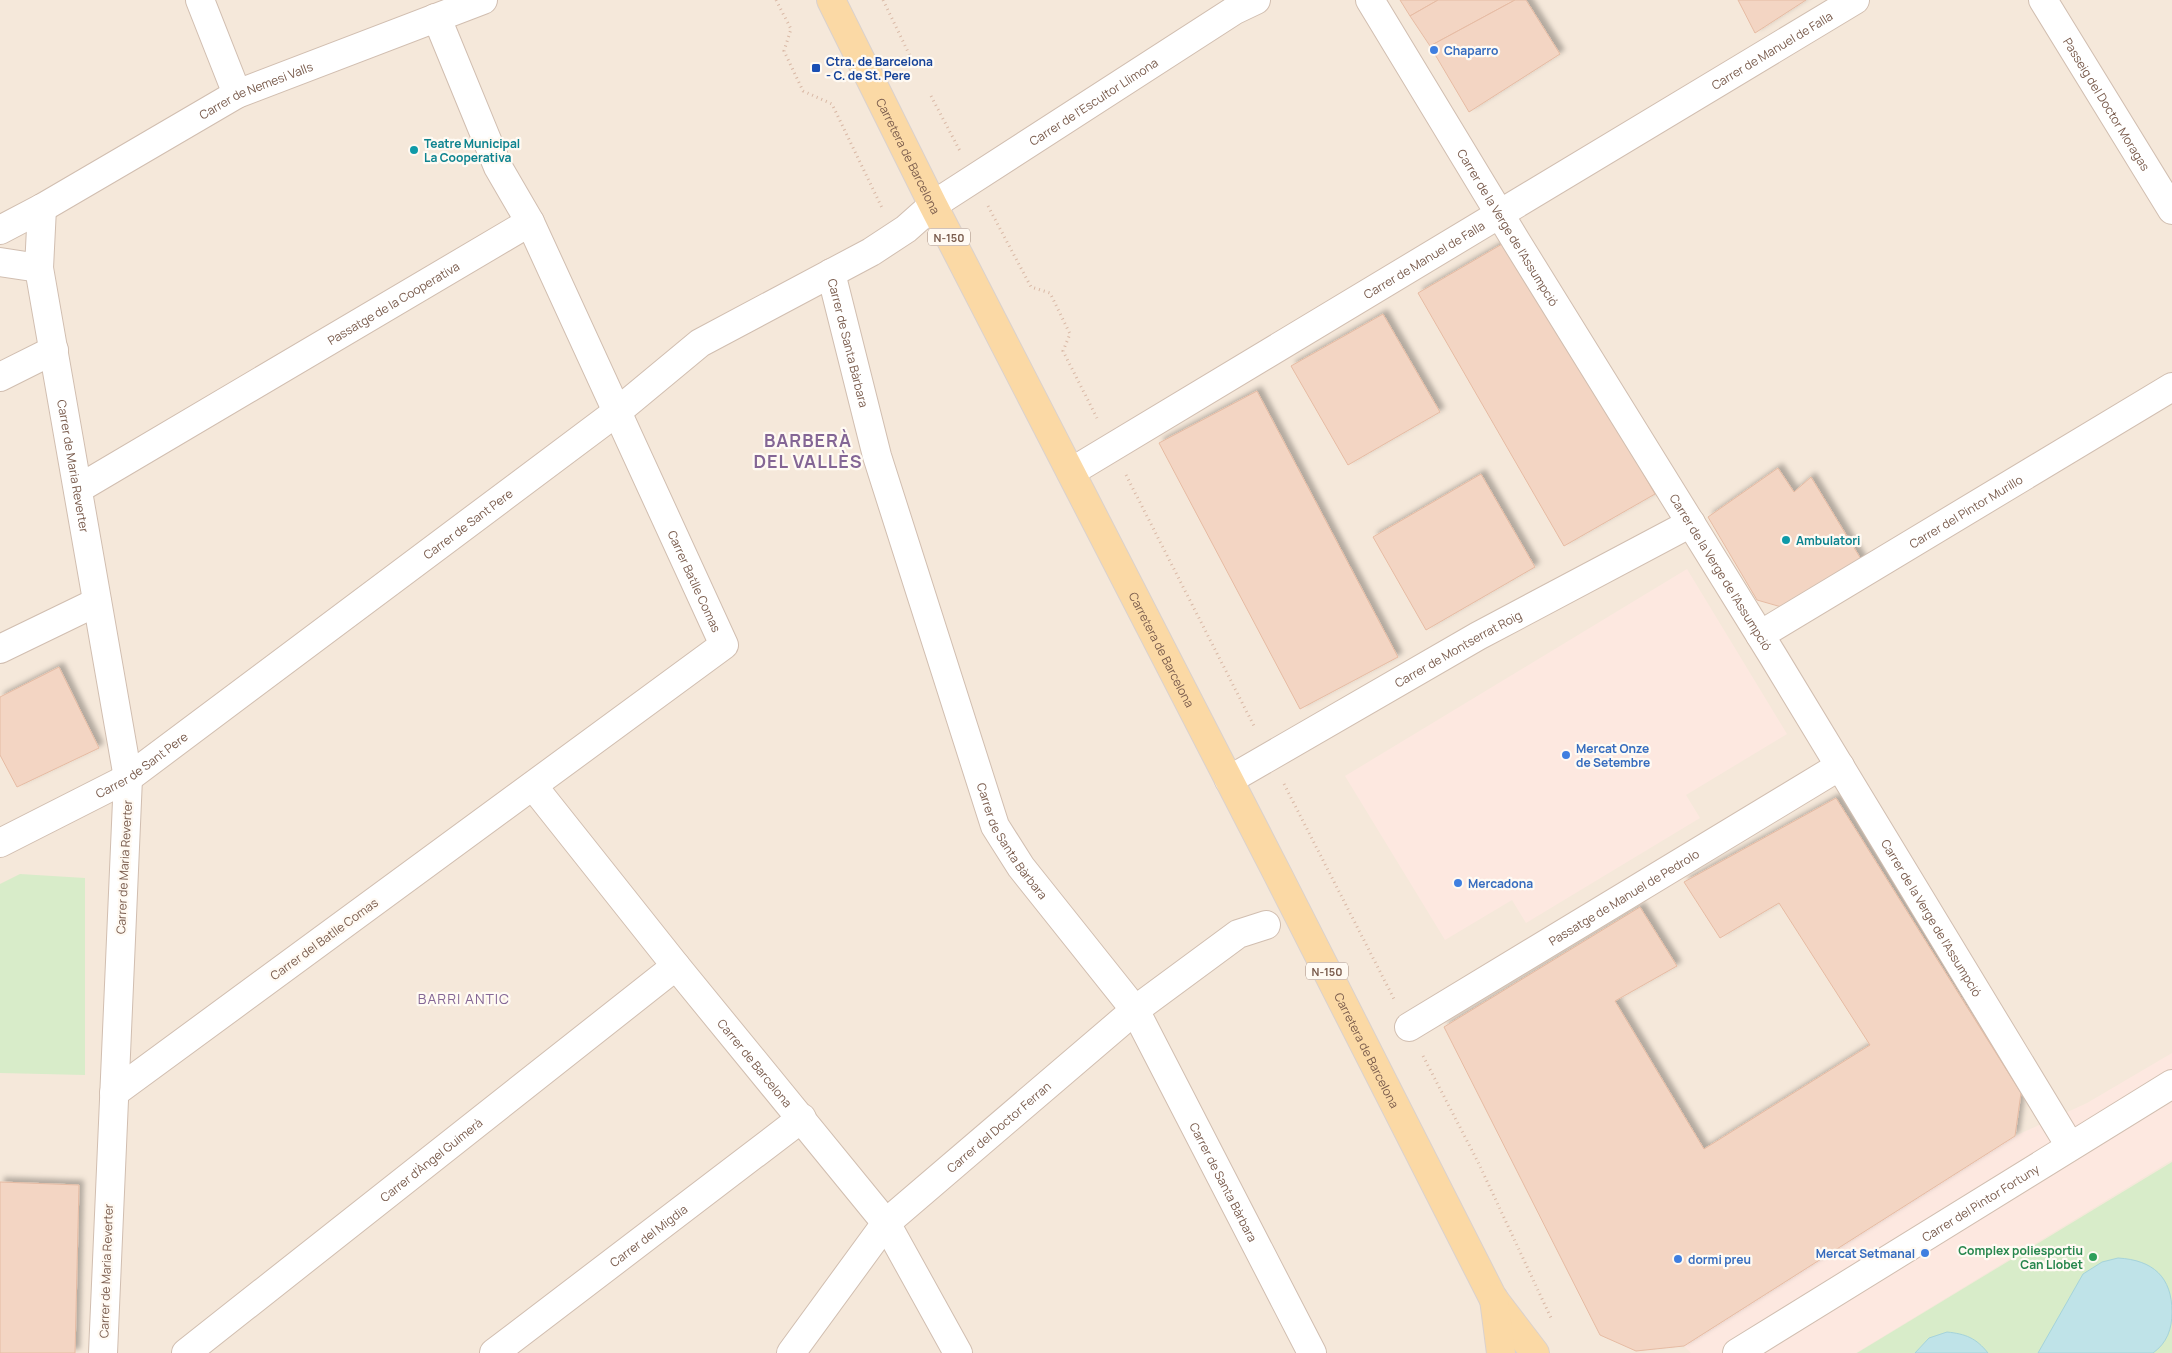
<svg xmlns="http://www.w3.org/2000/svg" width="2172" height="1353" font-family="Manrope,sans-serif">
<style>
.residential{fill:#f5e8da}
.commercial{fill:#fde8e0}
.green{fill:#d8ecc9}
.water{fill:#bfe3e8;stroke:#a5d3da}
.building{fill:#f3d5c3;stroke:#e6bba3;filter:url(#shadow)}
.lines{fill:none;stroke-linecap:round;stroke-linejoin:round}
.street-casing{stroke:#d1beb0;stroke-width:30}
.primary-casing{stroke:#dad1cd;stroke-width:30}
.path{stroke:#d9b8a5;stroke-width:3;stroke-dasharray:1 4;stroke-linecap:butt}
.street{stroke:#fff;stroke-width:28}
.primary{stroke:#fbd9a5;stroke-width:28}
.shop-dot{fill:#3f7fe0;stroke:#fffaf3;stroke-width:2}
.transit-dot{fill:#1a4fb4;stroke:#fffaf3;stroke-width:2}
.culture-dot{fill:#0f9aa8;stroke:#fffaf3;stroke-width:2}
.leisure-dot{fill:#2e9e5b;stroke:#fffaf3;stroke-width:2}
.labels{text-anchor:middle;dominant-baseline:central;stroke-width:4.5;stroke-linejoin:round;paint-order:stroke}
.shield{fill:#fffaf3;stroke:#a28b7f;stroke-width:1}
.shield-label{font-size:11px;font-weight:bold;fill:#7a5c4d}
.shop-label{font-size:12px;font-weight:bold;fill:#366cbe;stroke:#fffaf3;text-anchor:start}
.street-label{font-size:12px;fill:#7a5c4d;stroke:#fffaf3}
.transit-label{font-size:12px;font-weight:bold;fill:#164399;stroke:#fffaf3;text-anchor:start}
.culture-label{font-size:12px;font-weight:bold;fill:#0d838f;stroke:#fffaf3;text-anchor:start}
.leisure-label{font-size:12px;font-weight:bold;fill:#27864d;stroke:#fffaf3;text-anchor:end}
.neighbourhood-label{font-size:14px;letter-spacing:1px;fill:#846695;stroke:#fffaf3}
.district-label{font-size:18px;font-weight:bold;letter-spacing:1px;fill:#846695;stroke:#fffaf3}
</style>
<defs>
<filter id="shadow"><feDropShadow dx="4.5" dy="-4.5" stdDeviation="2.5" flood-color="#0004"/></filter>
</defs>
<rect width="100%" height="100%" fill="#fdf6ec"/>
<rect class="residential" x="0" y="0" width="2172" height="1353"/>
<g class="commercial">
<polygon points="1687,569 1787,734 1686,795 1700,818 1526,923 1512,900 1445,940 1345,776"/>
<polygon points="2172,1053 2172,1160 1856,1353 1691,1353 1684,1346 2015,1136 2087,1103"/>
</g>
<g class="green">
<polygon points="20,874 85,878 85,1075 0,1073 0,884"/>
<polygon points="2172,1162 2172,1353 1857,1353"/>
</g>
<g class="water">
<path d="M2118,1258C2153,1260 2172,1277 2172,1312C2172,1329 2167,1343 2153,1353H2038L2083,1274L2102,1262Z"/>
<path d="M1947,1332C1966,1334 1976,1338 1988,1353H1915L1929,1338Z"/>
</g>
<g class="building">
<polygon points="1400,0 1438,0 1410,16"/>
<polygon points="1438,0 1515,0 1430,46 1410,16"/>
<polygon points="1515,0 1526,0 1560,54 1469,112 1430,46"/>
<polygon points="1738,0 1806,0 1755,33"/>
<polygon points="1509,240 1655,494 1564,546 1418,293"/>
<polygon points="1383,314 1440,412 1348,465 1291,366"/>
<polygon points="1257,391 1398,657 1300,709 1159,443"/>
<polygon points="1778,468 1794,492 1811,477 1864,564 1785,608 1757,600 1708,517"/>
<polygon points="1481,474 1535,567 1426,630 1373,537"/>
<polygon points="59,667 99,748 17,787 0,755 0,697"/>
<polygon points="1836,798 2021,1093 2015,1136 1684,1346 1636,1351 1600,1335 1444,1027 1640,907 1677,966 1615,1001 1704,1149 1870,1045 1779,903 1720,938 1684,882"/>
<polygon points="0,1182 79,1185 75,1353 0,1353"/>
</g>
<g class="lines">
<defs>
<g id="street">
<polyline points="200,0 237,94"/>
<path id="s1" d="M1370,0L1516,241L1773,656L2070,1146"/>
<path id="s2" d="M2043,0L2172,210"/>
<polyline points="435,18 441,28 498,167 530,222"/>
<path id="s3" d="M0,230L42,208L237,94L483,0"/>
<polyline points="0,262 39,268 42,208"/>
<path id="s4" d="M39,268L128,778L103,1353"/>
<path id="s5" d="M831,273L877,456L995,826L1021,867L1135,1010L1312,1353"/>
<polyline points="0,377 54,350"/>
<path id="s6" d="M1071,472L1855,0"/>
<path id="s7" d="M78,489L530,222L724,645L114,1093"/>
<path id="s8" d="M1760,635L2172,387"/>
<polyline points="0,649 97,602"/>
<path id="s9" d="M1229,780L1478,636L1691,523"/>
<path id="s10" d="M533,786L676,966L886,1223L958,1353"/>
<path id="s11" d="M0,843L128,778L618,411L700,343L871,252L906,229L933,205L1235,10L1256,0"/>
<path id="s12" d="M1409,1027L1840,766"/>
<path id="s13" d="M186,1353L676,966"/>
<path id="s14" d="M494,1353L802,1118"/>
<path id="s15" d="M791,1353L886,1223L1135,1010L1238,934L1266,925"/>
<path id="s16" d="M1737,1353L2172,1084"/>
</g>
<g id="primary">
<path id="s17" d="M831,0L933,205L1278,875L1493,1298L1535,1353"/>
<polyline points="1494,1299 1501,1353"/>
</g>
</defs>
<use href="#street" class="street-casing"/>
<use href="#primary" class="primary-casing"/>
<g class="path">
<polyline points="776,0 791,29 784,51 803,91 832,104 882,208"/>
<polyline points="883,0 911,58"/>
<polyline points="931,96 960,151"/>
<polyline points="988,206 1031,287 1050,293 1070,334 1063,351 1097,418"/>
<polyline points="1126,475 1255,728"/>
<polyline points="1284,784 1394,999"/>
<polyline points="1423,1056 1478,1162 1551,1318"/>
</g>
<use href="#street" class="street"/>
<use href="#primary" class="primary"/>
</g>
<g class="shop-dot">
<circle cx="1434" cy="50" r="5"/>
<circle cx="1566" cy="755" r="5"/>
<circle cx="1458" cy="883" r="5"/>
<circle cx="1925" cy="1253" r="5"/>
<circle cx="1678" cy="1259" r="5"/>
</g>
<rect class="transit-dot" x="811" y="63" width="10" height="10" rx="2.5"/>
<g class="culture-dot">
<circle cx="414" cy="150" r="5"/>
<circle cx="1786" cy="540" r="5"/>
</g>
<circle class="leisure-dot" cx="2093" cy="1257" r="5"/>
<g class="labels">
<g class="shield">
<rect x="928" y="228.5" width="42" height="17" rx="4"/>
<rect x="1306" y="962.5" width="42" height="17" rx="4"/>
</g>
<g class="shield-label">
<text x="949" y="237">N-150</text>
<text x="1327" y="971">N-150</text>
</g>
<g class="shop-label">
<text x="1444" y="50">Chaparro</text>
<text x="1576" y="748">Mercat Onze<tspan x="1576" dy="14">de Setembre</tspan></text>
<text x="1468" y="883">Mercadona</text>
<text x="1915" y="1253" text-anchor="end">Mercat Setmanal</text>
<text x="1688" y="1259">dormi preu</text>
</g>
<g class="street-label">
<text stroke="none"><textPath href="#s6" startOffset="818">Carrer de Manuel de Falla</textPath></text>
<text stroke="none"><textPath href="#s3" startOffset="292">Carrer de Nemesi Valls</textPath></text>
<text stroke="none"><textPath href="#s11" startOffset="1325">Carrer de l'Escultor Llimona</textPath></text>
<text stroke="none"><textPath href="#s2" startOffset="122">Passeig del Doctor Moragas</textPath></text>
<text stroke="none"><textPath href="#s17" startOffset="174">Carretera de Barcelona</textPath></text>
<text stroke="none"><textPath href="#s1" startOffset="266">Carrer de la Verge de l'Assumpció</textPath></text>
<text stroke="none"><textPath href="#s6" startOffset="412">Carrer de Manuel de Falla</textPath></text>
<text stroke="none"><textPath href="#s7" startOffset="366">Passatge de la Cooperativa</textPath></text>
<text stroke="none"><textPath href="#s5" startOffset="72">Carrer de Santa Bàrbara</textPath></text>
<text stroke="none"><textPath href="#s4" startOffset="201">Carrer de Maria Reverter</textPath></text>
<text stroke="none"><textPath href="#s8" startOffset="240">Carrer del Pintor Murillo</textPath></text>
<text stroke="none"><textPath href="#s11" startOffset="568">Carrer de Sant Pere</textPath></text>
<text stroke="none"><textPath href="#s1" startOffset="671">Carrer de la Verge de l'Assumpció</textPath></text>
<text stroke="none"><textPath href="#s7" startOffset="920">Carrer Batlle Comas</textPath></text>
<text stroke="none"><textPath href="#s17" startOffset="729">Carretera de Barcelona</textPath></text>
<text stroke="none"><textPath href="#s9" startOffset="264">Carrer de Montserrat Roig</textPath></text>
<text stroke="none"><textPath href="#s11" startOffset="162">Carrer de Sant Pere</textPath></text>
<text stroke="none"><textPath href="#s5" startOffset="598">Carrer de Santa Bàrbara</textPath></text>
<text transform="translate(124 867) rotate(-87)">Carrer de Maria Reverter</text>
<text stroke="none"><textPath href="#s12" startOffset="251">Passatge de Manuel de Pedrolo</textPath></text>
<text stroke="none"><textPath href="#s1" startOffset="1076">Carrer de la Verge de l'Assumpció</textPath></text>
<text transform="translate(324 939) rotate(-36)">Carrer del Batlle Comas</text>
<text stroke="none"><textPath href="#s17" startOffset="1179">Carretera de Barcelona</textPath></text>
<text stroke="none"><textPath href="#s10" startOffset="355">Carrer de Barcelona</textPath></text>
<text stroke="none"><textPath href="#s15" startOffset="309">Carrer del Doctor Ferran</textPath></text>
<text stroke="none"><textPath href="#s13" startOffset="312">Carrer d'Àngel Guimerà</textPath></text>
<text stroke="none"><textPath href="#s5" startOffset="1002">Carrer de Santa Bàrbara</textPath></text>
<text stroke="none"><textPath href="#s16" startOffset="286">Carrer del Pintor Fortuny</textPath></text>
<text stroke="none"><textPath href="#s14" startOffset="194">Carrer del Migdia</textPath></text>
<text transform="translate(106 1271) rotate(-88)">Carrer de Maria Reverter</text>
</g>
<g class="transit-label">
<text x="826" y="61">Ctra. de Barcelona<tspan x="826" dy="14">- C. de St. Pere</tspan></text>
</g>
<g class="culture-label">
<text x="424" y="143">Teatre Municipal<tspan x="424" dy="14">La Cooperativa</tspan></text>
<text x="1796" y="540">Ambulatori</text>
</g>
<g class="leisure-label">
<text x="2083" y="1250">Complex poliesportiu<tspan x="2083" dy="14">Can Llobet</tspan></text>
</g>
<g class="neighbourhood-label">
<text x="464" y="998">BARRI ANTIC</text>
</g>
<g class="district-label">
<text x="808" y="440">BARBERÀ<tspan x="808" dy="21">DEL VALLÈS</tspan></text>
</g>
</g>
</svg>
